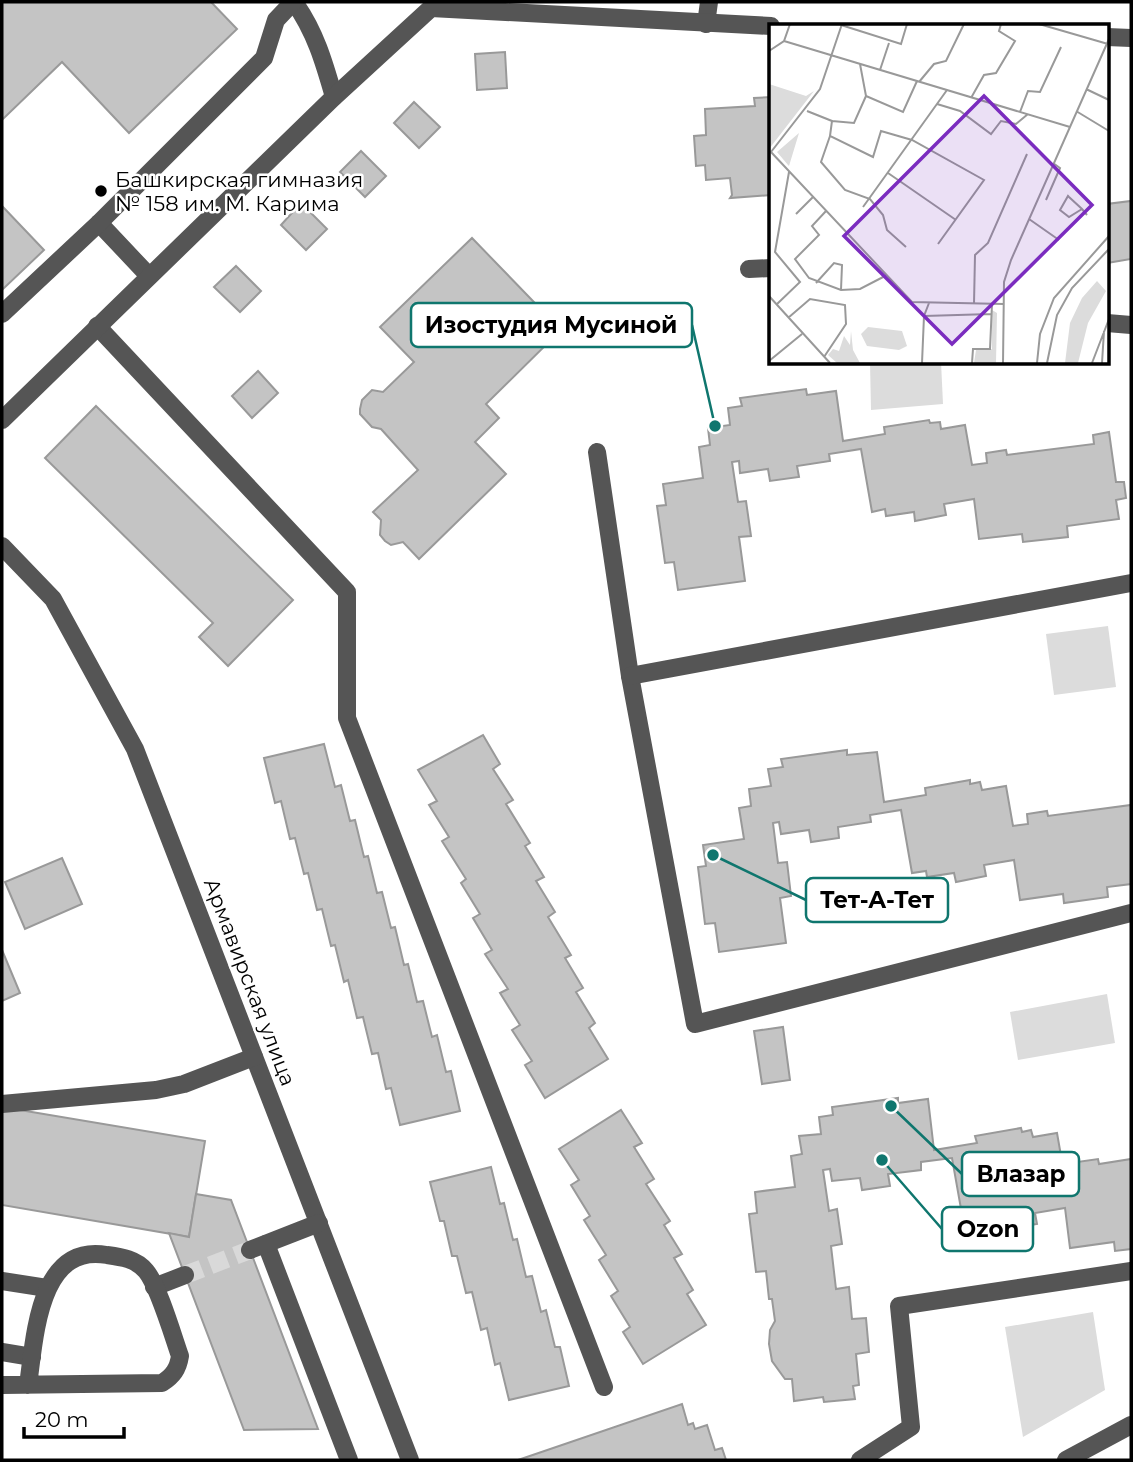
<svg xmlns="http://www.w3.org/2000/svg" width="1133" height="1462" font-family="Montserrat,sans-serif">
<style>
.green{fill:#dcdcdc}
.building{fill:#c4c4c4;stroke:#999;stroke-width:2}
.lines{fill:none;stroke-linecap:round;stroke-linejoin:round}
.minor-tunnel{stroke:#d9d9d9;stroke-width:18;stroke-dasharray:18 9;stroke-linecap:butt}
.minor{stroke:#555;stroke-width:18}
.poi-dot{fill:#000;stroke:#fff;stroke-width:2.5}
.labels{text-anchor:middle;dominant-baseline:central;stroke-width:5;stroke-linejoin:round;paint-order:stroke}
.poi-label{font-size:21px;fill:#000;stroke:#fff;text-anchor:start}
.street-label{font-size:21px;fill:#000;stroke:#fff}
.inset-road{fill:none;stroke:#999;stroke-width:2}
.view{fill:#7b2cbf;fill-opacity:0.15;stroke:#7b2cbf;stroke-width:3.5}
.inset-edge{fill:none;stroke:#000;stroke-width:3.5}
.leader{fill:none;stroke:#0f766e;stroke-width:2.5}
.callout-dot{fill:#0f766e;stroke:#fff;stroke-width:2.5}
.callout{fill:#fff;stroke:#0f766e;stroke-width:2.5}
.callout-label{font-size:23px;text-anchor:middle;font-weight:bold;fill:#000}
</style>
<rect width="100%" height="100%" fill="#fff"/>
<g class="green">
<polygon points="870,362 941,362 943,404 871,410"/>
<polygon points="1108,626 1116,687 1054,695 1046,634"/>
<polygon points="1107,994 1115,1043 1018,1060 1010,1012"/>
<polygon points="1093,1312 1105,1390 1023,1437 1005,1327"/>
</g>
<g class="building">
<polygon points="2,2 211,2 237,29 129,133 62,62 2,120"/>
<polygon points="505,52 507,88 477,90 475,54"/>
<polygon points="771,97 771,195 730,198 732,195 730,178 706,180 705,165 696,166 694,136 706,135 705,109 755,106 754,98"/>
<polygon points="414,102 440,127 419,148 394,123"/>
<polygon points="361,151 386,176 365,197 340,172"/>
<polygon points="1131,201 1131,259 1107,263 1107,204"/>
<polygon points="301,203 327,229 306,250 281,225"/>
<polygon points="3,207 44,250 2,290 2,208"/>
<polygon points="472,238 561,330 486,404 499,418 475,442 506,474 419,559 403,542 391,545 385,541 380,535 381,520 373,512 418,470 381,429 372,427 360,414 360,409 362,400 372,390 383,392 414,362 380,327"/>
<polygon points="236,266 261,291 240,312 214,287"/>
<polygon points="258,371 278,393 252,418 232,396"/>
<polygon points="806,389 807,395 836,391 843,441 885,434 884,427 929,420 930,423 940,422 941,429 965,425 972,465 987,463 986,453 1006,450 1007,455 1094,444 1093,435 1109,432 1116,482 1124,482 1126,498 1116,500 1119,519 1067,526 1068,537 1023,542 1022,534 979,539 974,499 944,504 946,515 915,521 914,512 886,516 885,509 872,512 861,449 829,454 830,461 797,466 799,477 770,481 768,469 740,473 739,461 732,462 738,502 746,501 751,536 739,537 745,581 678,590 674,562 665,563 657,506 666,505 663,484 703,478 699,447 710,445 708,428 730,425 728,408 742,406 740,398"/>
<polygon points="96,406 293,600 228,666 199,637 213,623 45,458"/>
<polygon points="483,735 500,764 493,769 513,800 506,804 530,843 525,846 544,877 536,881 555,912 548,917 571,955 565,958 583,988 576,992 595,1023 589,1028 608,1059 545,1098 525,1065 532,1061 512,1030 520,1025 500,993 508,989 485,954 492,950 473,918 480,914 461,883 466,879 442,841 449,837 429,805 437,801 418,770"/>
<polygon points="324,744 335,787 341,785 350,821 355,820 364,857 368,856 377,893 382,892 391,928 395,927 404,965 408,964 417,1002 423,1001 432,1037 437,1035 446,1072 451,1071 460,1111 400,1125 391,1088 386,1089 378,1053 372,1054 363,1017 357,1018 348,980 344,982 335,945 331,946 322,909 317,910 308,873 304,874 295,838 290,839 281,801 275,803 264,758"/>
<polygon points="847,750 847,755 877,752 884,802 926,795 925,788 970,780 970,784 980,782 982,790 1006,786 1013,826 1028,824 1027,814 1047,811 1048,816 1131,805 1131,884 1107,887 1108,897 1064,903 1063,894 1020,900 1014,860 984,865 986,876 956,882 954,873 927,877 926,871 912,873 901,810 870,815 871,822 838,827 839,838 811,842 809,830 781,834 779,822 773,823 778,863 787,862 791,896 780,898 786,943 719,952 715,923 705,924 698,867 706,866 703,845 744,839 739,808 751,806 749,789 771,786 768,769 783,767 781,759"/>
<polygon points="62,858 82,904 25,929 5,882"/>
<polygon points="2,950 20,993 2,1001"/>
<polygon points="783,1027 790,1080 762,1084 754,1031"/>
<polygon points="898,1098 898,1103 928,1099 934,1150 977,1143 975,1136 1021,1128 1022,1132 1031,1130 1033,1137 1057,1133 1064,1173 1079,1171 1077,1162 1098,1159 1099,1164 1131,1159 1131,1249 1115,1251 1114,1242 1070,1248 1065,1208 1035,1213 1037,1224 1007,1229 1005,1220 978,1225 977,1218 963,1220 952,1158 921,1162 921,1170 888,1174 890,1186 862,1190 860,1178 832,1181 830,1169 823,1170 829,1211 837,1209 842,1244 831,1246 836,1289 849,1287 852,1319 866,1318 869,1352 856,1354 859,1385 853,1386 855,1399 824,1402 823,1397 794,1401 792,1379 785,1379 772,1361 769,1344 770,1330 775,1321 772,1299 769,1299 766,1271 756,1272 749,1214 757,1213 755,1192 795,1187 791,1156 802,1154 799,1136 821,1134 819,1117 833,1115 832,1107"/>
<polygon points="2,1107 205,1141 189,1237 2,1205"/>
<polygon points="621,1110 642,1143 634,1147 654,1179 646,1184 670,1221 664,1225 682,1254 674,1258 693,1290 687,1294 706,1325 643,1364 623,1332 630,1327 611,1296 618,1291 599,1260 606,1255 584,1220 590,1216 571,1185 579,1180 559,1149"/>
<polygon points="491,1167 500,1204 504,1203 513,1240 517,1239 526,1277 532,1276 541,1312 546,1310 555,1347 560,1347 569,1386 509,1400 500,1363 495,1365 487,1328 481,1330 472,1292 466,1293 457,1256 452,1256 444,1221 440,1221 430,1182"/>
<polygon points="196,1194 231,1200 318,1429 244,1430 169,1233 189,1237"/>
<polygon points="682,1404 688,1425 693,1423 695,1429 707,1425 715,1450 722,1448 726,1460 518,1460"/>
</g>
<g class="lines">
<polyline class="minor-tunnel" points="185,1275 250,1250"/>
<g class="minor">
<path d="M294,2C315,31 324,62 334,97"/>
<polyline points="706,24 709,2"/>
<polyline points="1107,37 1131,38"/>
<polyline points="99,223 149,276"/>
<polyline points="749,269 771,268"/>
<polyline points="2,314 99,223 264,58 276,20 293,2"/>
<polyline points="1107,323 1131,325"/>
<polyline points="97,326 347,592 347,718 604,1387"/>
<polyline points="2,420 334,97 431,8 771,26"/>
<polyline points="597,452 630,676 695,1024 1131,913"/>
<polyline points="2,546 53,599 135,749 410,1460"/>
<polyline points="630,676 1131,583"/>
<polyline points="2,1104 156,1090 184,1084 254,1057"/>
<polyline points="266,1244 349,1460"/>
<polyline points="250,1250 319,1223"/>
<polyline points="2,1281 47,1288"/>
<polyline points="154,1287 185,1275"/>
<polyline points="2,1352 32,1357"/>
<path d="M2,1385L162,1383C173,1376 178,1369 180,1356C173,1336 158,1285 146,1271C136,1259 122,1257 107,1255C38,1243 35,1338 28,1385"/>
<polyline points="860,1460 911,1427 899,1306 1131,1271"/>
<polyline points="1066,1460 1131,1425"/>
</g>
</g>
<circle class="poi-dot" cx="101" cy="191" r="7"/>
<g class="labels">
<g class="poi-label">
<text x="115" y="179">Башкирская гимназия<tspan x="115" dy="24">№ 158 им. М. Карима</tspan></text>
</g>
<g class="street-label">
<text transform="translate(250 982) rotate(69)">Армавирская улица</text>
</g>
</g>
<g transform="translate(769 24)">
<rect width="340" height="340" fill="#fff"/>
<path d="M0,60L37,72L45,67L0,125ZM30,109L20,142L19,141L8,128ZM328,257L337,267L319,299L309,339H296L301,299L313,274ZM223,286L228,289L227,339H205L207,326L223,325ZM99,303L133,307L138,322L130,326L98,322L92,310ZM82,307L84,326L91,339H68L59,331L64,325L70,327L75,312L81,321Z" fill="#dcdcdc"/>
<path class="inset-road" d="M270,0L339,20M72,1L132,20L138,0M15,17L301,103M0,27L15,17L21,0M91,40L97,72L134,88L148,57M111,46L120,19M150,58L165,40L177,37L195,0M317,65L340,76M202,74L215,51L227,49L246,17L230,7L232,0M168,80L191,87L222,110L232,97L247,100L259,90M38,87L63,97L61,112L104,133L112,107L143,116L215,156L169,220M307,87L340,107M251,88L259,67L271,68L292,23M63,97L85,99L97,72M61,112L52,138L76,166L101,175L114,191L118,206L137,223M2,128L143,278L235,280M2,128L51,65L73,0M119,149L187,196M277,176L291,144L284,139M94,183L178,66M313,185L300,193L291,186L299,172L300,173L313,185L318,191M57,187L43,202L50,211L26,235L40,254L72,266L91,265L118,251M27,190L44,173M260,195L290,216M47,259L65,239L73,241L72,266M0,272L61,339M205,280L206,231L219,219L258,130M7,281L31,258L6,228L20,148M155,292L222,290M19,294L41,275L76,281L77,300L55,333M0,337L33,310M153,339L155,292L160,279M203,339L204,325H221L223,280M234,339L235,258L242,236L340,15M268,339L271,310L285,274L340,212M278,339L288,291L303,264L340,225M323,339L340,295M333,339L335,307"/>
<path class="view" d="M215,72L323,181L183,320L75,212Z"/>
<rect width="340" height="340" class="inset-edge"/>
</g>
<path class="leader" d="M715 426L692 325M713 855L806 900M891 1106L962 1174M882 1160L942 1229"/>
<g class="callout-dot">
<circle cx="715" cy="426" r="7"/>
<circle cx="713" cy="855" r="7"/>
<circle cx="891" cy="1106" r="7"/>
<circle cx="882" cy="1160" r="7"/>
</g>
<g class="callout">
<rect x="411" y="303" width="281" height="44" rx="7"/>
<rect x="806" y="878" width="142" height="44" rx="7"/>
<rect x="962" y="1152" width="117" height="44" rx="7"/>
<rect x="942" y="1207" width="91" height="44" rx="7"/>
</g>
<g class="callout-label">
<text x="551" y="333">Изостудия Мусиной</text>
<text x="877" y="908">Тет-А-Тет</text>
<text x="1021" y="1182">Влазар</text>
<text x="988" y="1237">Ozon</text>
</g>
<rect width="1133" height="1462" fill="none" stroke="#000000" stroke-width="7"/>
<path d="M24 1427v10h100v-10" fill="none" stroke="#000000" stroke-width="3.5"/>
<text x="35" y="1427" font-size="21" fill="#000000" stroke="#ffffff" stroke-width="5" paint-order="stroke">20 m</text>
</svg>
